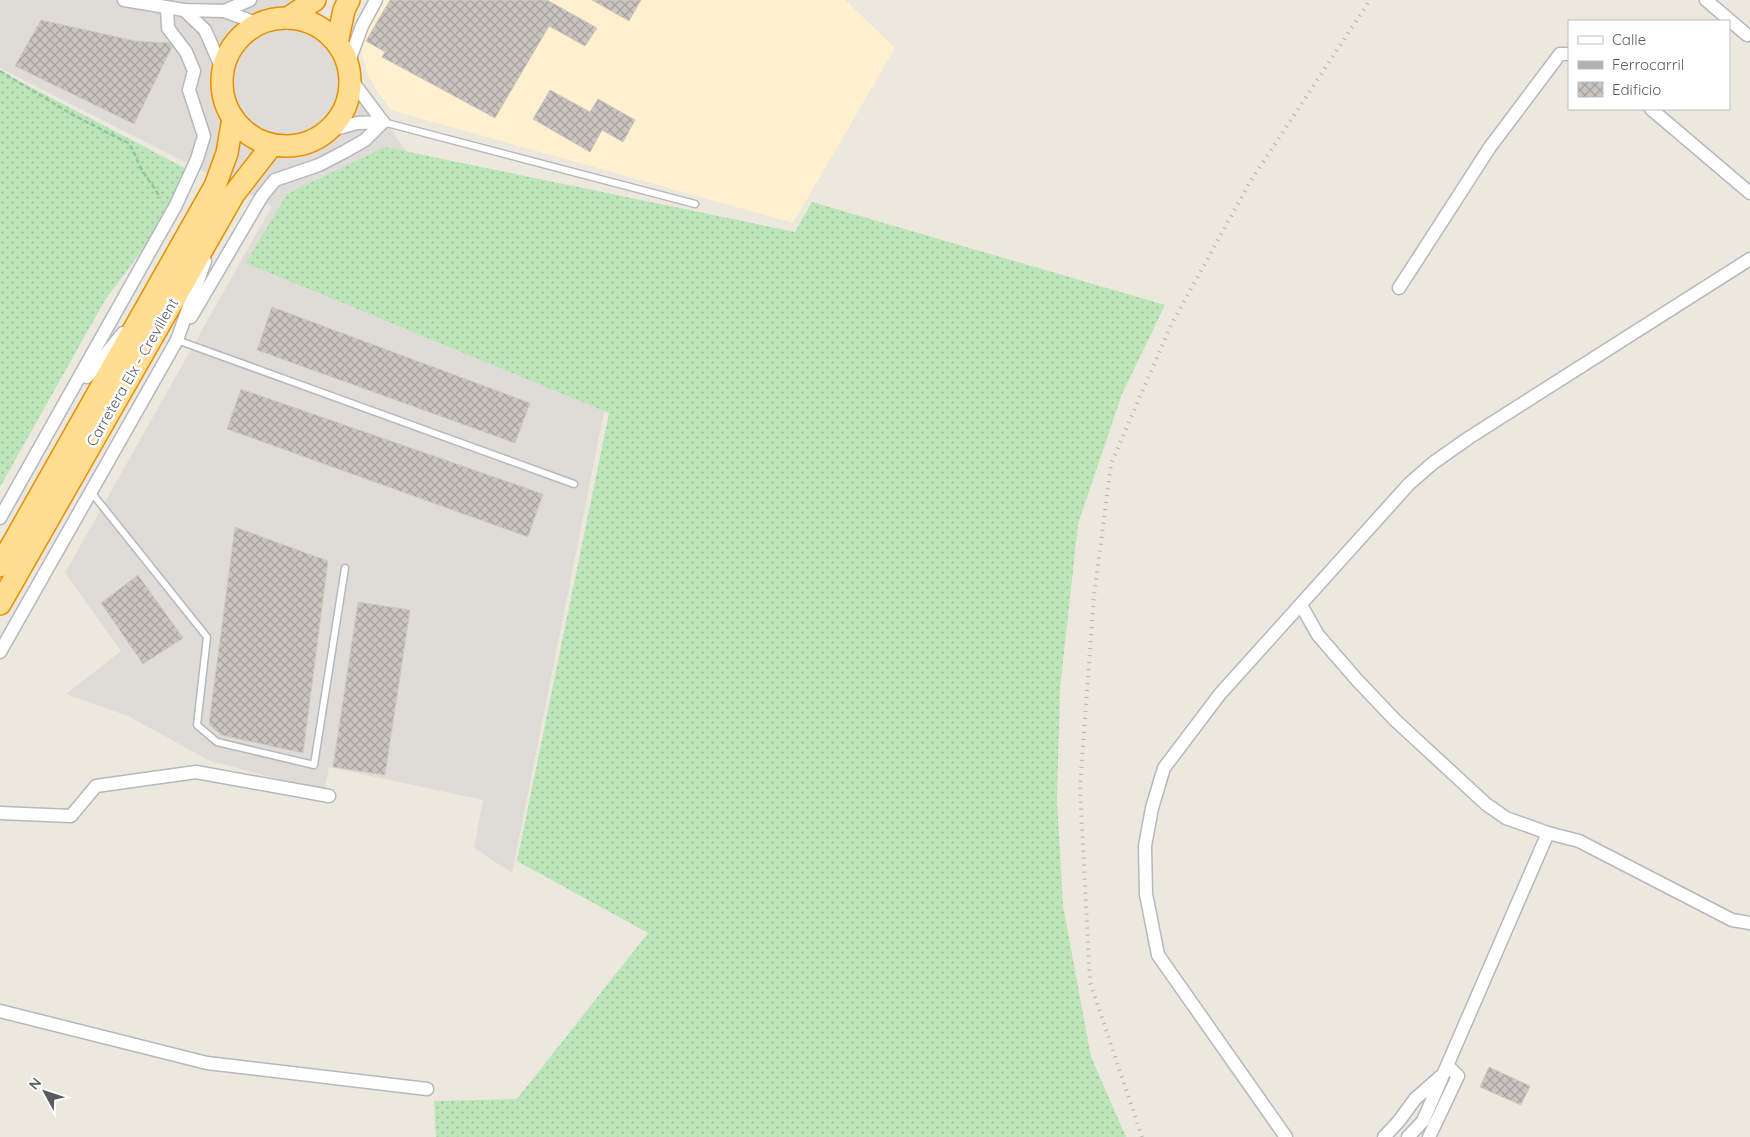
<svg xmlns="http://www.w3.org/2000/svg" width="1750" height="1137" font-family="Quicksand,sans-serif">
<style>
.commercial{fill:#fff0d0}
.industrial{fill:#dfdbd6}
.grass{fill:url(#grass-dots)}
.building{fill:url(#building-cross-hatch);stroke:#d1c9bd}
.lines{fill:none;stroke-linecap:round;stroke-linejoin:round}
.service-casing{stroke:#b5b8bd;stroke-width:9}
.minor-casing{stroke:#b5b8bd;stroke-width:15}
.trunk-casing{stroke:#ea8d00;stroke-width:24}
.path{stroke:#92c79c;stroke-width:2.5;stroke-dasharray:5 2.5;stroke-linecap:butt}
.service{stroke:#fff;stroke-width:6}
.minor{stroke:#fff;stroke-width:12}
.trunk{stroke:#ffde91;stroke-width:21}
.rail{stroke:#b1b2b2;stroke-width:4;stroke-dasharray:1 6;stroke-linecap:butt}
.labels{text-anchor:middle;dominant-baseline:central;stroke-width:5;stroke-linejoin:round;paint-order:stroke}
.street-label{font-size:15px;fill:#585c61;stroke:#fff}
</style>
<defs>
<pattern id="grass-dots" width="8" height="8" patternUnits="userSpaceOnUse" patternTransform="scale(1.25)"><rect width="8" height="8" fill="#bce5b9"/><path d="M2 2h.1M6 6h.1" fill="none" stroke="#9cbd9a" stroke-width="1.8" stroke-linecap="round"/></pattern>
<pattern id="building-cross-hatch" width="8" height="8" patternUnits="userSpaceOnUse" patternTransform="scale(1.25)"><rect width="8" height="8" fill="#c9c4be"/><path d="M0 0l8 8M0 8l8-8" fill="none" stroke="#a6a29e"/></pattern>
</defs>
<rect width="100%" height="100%" fill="#ece8de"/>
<polygon class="commercial" points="383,0 845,0 895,48 793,223 391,110 379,94 368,75 361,51 368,25"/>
<polygon class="industrial" points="0,0 300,0 412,159 663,241 603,417 512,873 474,848 483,800 329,767 324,791 210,761 128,716 66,694 121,651 65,573 272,206 0,68"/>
<g class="grass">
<polygon points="0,71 198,175 105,300 0,487"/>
<polygon points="385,147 795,232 812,202 1165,305 1122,394 1078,524 1060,689 1057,800 1063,906 1091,1057 1126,1137 436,1137 434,1101 517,1099 648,933 517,861 609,413 246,263 287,194"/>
</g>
<g class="building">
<polygon points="390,0 547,0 597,28 585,46 549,26 495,118 382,57 385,52 366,41"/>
<polygon points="592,0 641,0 629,21"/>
<polygon points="41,20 135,41 169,43 172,47 134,124 15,66"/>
<polygon points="550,90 590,112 598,99 635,120 623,142 602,130 590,152 533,119"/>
<polygon points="272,307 530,403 515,443 257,350"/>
<polygon points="241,389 543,494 528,537 227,429"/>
<polygon points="235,527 328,561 303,753 221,735 209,724"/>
<polygon points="138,575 183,638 143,664 101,603"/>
<polygon points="358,602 410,610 385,775 333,767"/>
<polygon points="1489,1067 1530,1086 1521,1105 1480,1087"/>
</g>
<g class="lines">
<defs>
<g id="service">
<polyline points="383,122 695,204"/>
<polyline points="177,340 574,484"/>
<polyline points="91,492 207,637 197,725 217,742 314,765 345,568"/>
</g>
<g id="minor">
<polyline points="124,0 184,10 224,11 259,24"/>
<polyline points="1706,0 1747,35"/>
<polyline points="184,10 205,30 223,71"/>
<polyline points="224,11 250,0"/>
<polyline points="348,64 362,26 376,0"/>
<polyline points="350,78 383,122"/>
<polyline points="1651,109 1750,193"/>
<polyline points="328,131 357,123 383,122"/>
<polyline points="1399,288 1490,147 1560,54 1569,54"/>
<polyline points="191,317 262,196 275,180 319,165 344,152 365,140 383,122"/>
<polyline points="87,377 123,333"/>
<polyline points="0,518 176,205 197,159 204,136 189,90 194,71 186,52 168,28 167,7"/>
<polyline points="1301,605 1318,635 1357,680 1395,720 1486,804 1506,818 1548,833 1579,841 1732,920 1750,923"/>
<polyline points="0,652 177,340 205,261"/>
<polyline points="0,813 71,816 96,786 196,772 329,796"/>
<polyline points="0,1011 207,1063 427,1089"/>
<polyline points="1286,1137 1158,955 1146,894 1145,846 1152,808 1164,768 1220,694 1409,484 1433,463 1470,437 1750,259"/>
<polyline points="1384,1137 1399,1121 1415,1099 1440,1077"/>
<polyline points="1408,1137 1423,1121 1548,833"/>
<polyline points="1429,1137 1458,1076 1448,1066"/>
</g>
<g id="trunk">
<polyline points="288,18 315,0"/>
<circle cx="286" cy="82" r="64"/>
<polyline points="337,43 344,10 349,0"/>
<polyline points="0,566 215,186 227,153 233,118"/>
<polyline points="0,604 234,194 272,145"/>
</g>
</defs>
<use href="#service" class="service-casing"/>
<use href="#minor" class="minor-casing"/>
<use href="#trunk" class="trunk-casing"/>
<path class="path" d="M0,71L73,115L128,143C134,150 135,156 139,164C144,176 154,185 160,198"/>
<use href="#service" class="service"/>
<use href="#minor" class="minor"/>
<use href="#trunk" class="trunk"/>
<polyline class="rail" points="1142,1137 1090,982 1080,787 1094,596 1111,464 1171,325 1250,182 1370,0"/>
</g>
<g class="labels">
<g class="street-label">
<text transform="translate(132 372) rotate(-60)">Carretera Elx - Crevillent</text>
</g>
</g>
<rect x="1568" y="20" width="162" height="90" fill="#ffffff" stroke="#bcbec0"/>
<rect x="1578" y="36" width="25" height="8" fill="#ffffff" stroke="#bcbec0"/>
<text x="1612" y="45" font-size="15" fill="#585c61">Calle</text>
<rect x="1578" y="61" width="25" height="8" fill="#b1b2b2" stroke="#bcbec0"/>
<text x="1612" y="70" font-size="15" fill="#585c61">Ferrocarril</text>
<rect x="1578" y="82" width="25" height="15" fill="url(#building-cross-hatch)" stroke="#bcbec0"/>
<text x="1612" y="95" font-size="15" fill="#585c61">Edificio</text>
<g transform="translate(45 1092) rotate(310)" stroke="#ffffff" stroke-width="4" paint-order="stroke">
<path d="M0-4L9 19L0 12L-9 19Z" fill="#585c61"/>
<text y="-8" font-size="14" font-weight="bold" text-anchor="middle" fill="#585c61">N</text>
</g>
</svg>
